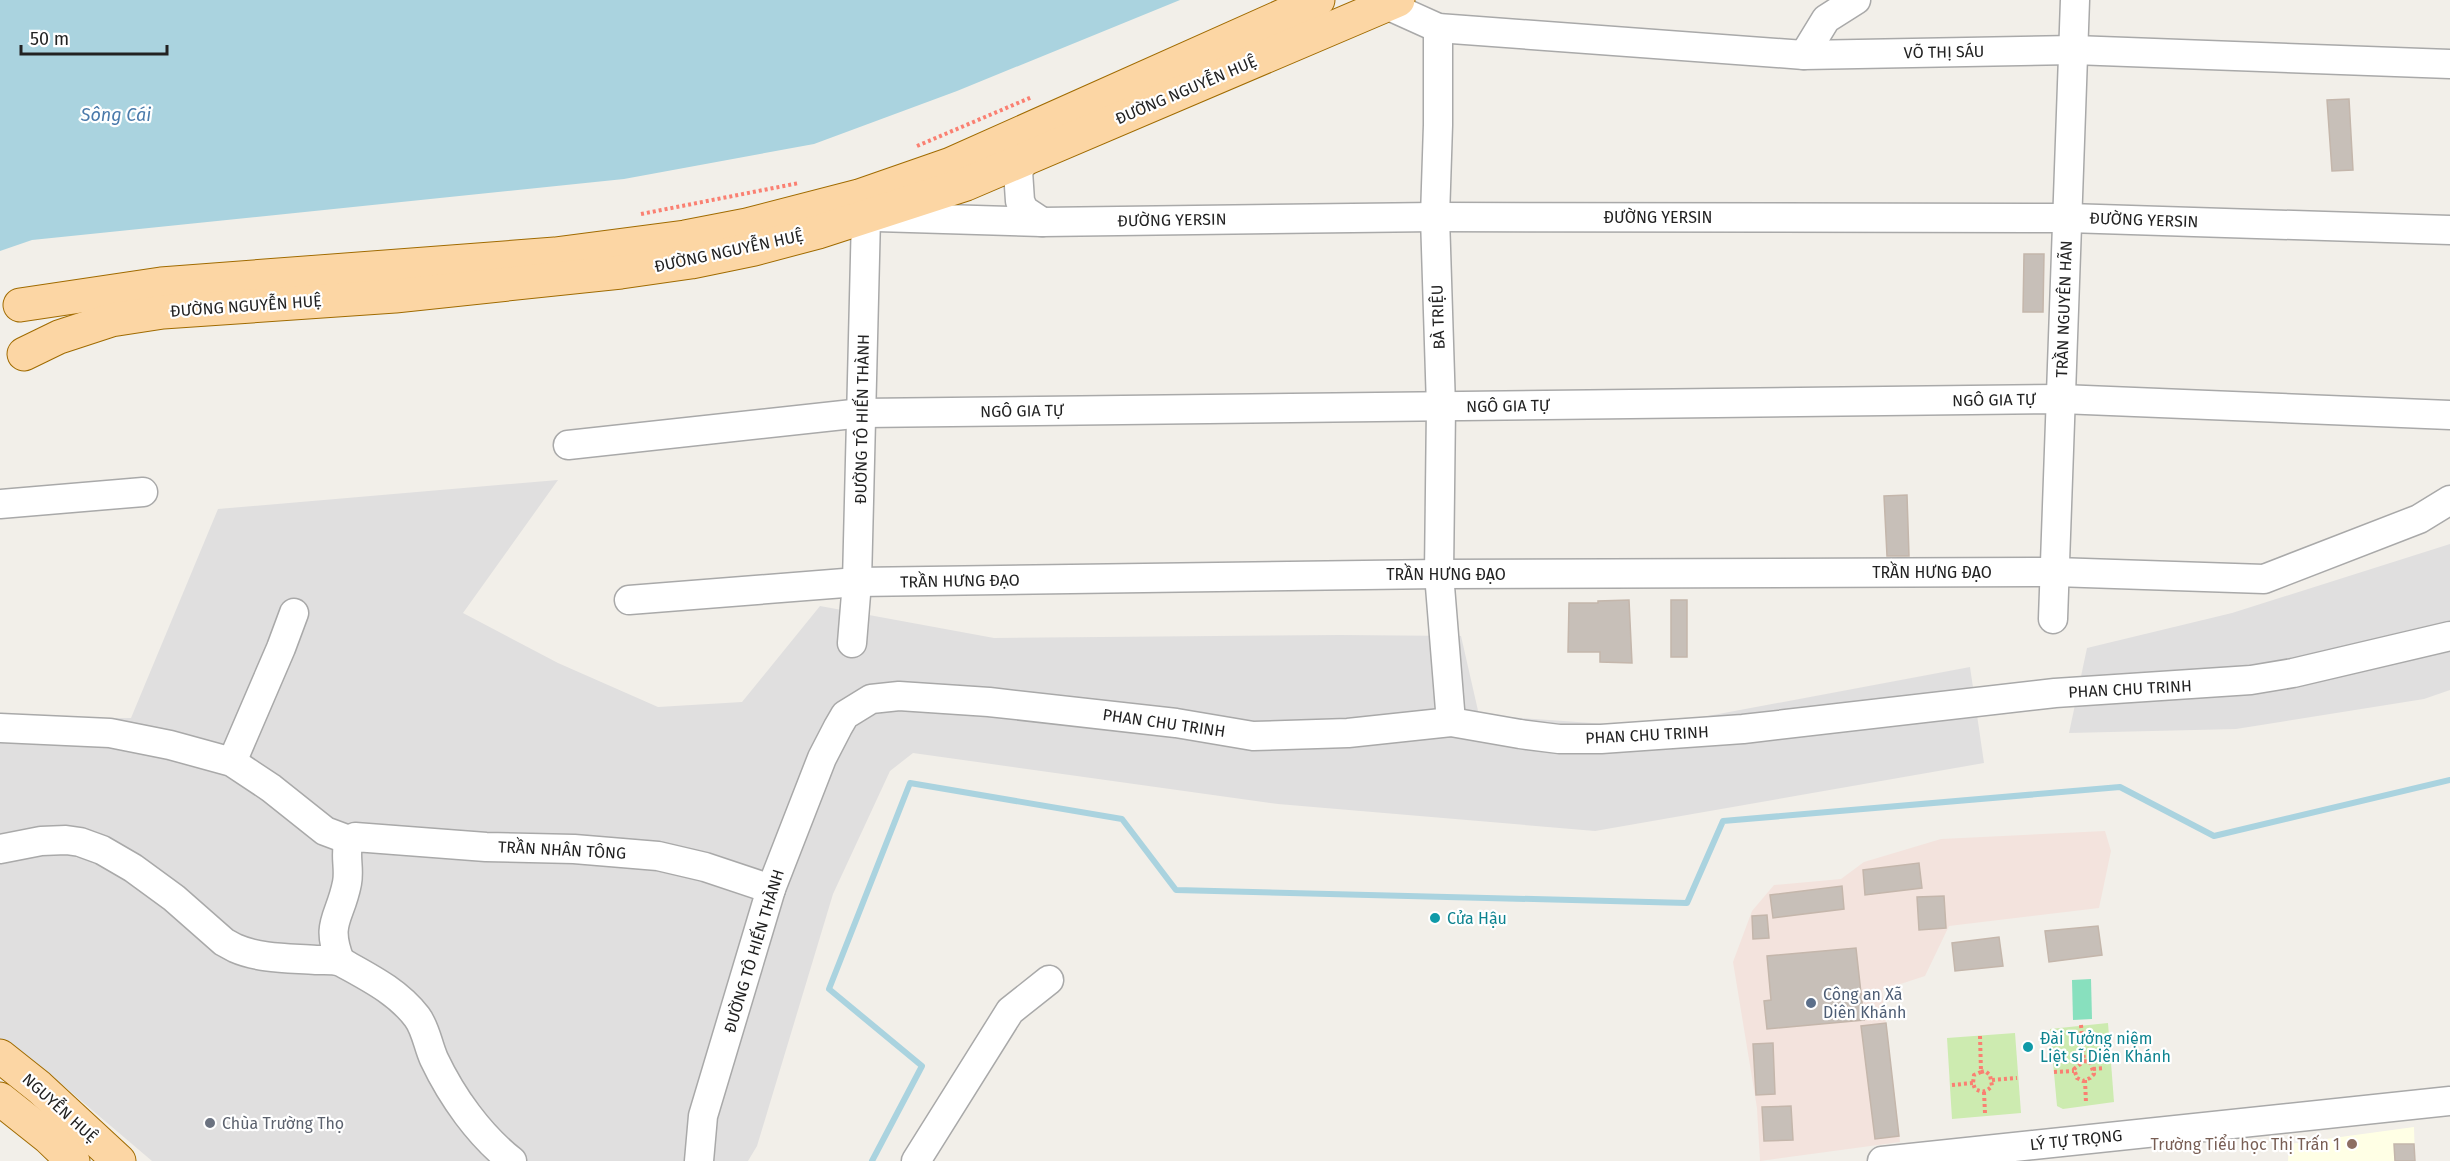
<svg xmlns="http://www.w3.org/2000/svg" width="2450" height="1161" font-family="'Fira Sans',sans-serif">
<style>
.residential{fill:#e0dfdf}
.education{fill:#ffffe5}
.military{fill:#f3e3dd}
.grass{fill:#cdebb0}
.pitch{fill:#88e0be}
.water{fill:#aad3df}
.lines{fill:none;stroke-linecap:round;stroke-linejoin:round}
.stream{stroke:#aad3df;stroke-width:6}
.building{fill:#c7bfb8;stroke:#c4b6ab;stroke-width:1.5}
.minor-casing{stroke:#a9a9a9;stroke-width:31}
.major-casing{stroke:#a06b00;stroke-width:35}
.path{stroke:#fa8072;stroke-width:4;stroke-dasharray:3 3;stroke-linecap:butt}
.minor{stroke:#fff;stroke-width:28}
.major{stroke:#fcd6a4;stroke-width:33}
.culture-dot{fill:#0f9aa8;stroke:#fff;stroke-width:2}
.service-dot{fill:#5c6f8a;stroke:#fff;stroke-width:2}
.worship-dot{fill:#6b7280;stroke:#fff;stroke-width:2}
.education-dot{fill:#8d6e63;stroke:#fff;stroke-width:2}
.labels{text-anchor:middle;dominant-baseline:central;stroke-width:4.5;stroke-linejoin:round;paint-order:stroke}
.street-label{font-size:16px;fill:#222;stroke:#fff}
.culture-label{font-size:16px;fill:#0d838f;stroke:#fff;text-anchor:start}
.service-label{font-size:16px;fill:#4e5e75;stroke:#fff;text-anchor:start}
.worship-label{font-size:16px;fill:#5b616d;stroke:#fff;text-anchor:start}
.education-label{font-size:16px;fill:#785e54;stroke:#fff;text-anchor:end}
.water-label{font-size:18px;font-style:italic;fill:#4a7aab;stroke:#fff}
</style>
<rect width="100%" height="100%" fill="#f2efe9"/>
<g class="residential">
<polygon points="558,480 463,613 558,663 658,707 742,702 820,606 994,638 1340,635 1461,636 1479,715 1649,727 1970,667 1984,763 1595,831 1278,804 913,753 890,771 833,894 757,1146 748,1161 152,1161 59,1082 0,1039 0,719 131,718 218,509"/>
<polygon points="2450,544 2450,690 2424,699 2236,729 2069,733 2087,648 2232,613"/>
</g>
<polygon class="education" points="2414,1127 2415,1161 2288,1161 2289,1144"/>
<polygon class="military" points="2105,831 2111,851 2099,908 1949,926 1925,976 1882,990 1900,1142 1760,1161 1757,1108 1733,962 1752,911 1774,885 1841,879 1864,862 1941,839"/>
<g class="grass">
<polygon points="2108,1023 2114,1102 2063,1109 2057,1106 2050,1029"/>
<polygon points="2015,1033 2021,1113 1952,1119 1947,1038"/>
</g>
<polygon class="pitch" points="2091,979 2092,1019 2073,1020 2072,980"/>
<polygon class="water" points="0,0 1180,0 957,91 814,144 624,179 32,240 0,251"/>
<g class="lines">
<polyline class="stream" points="872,1161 922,1066 829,989 910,783 1122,819 1176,890 1687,903 1723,821 2120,787 2214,836 2450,780"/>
</g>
<g class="building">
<polygon points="2349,99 2353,170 2332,171 2327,100"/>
<polygon points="2024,254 2044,254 2043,312 2023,312"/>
<polygon points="1907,495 1909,556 1887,556 1884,496"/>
<polygon points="1629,600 1632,663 1600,662 1600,652 1568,652 1569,603 1598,603 1598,601"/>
<rect x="1671" y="600" width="16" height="57"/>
<polygon points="1919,863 1922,888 1865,895 1863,870"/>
<polygon points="1842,886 1844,909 1773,918 1770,895"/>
<polygon points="1944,896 1946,928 1919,930 1917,897"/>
<polygon points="1767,915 1769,938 1753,939 1752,916"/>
<polygon points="2098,926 2102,955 2049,962 2045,931"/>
<polygon points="1999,937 2003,966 1955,971 1952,943"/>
<polygon points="1856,948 1864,1020 1767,1029 1764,1001 1771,1000 1767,956"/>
<polygon points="1886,1023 1899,1136 1875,1139 1861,1026"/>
<polygon points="1773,1043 1775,1094 1756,1095 1753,1044"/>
<polygon points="1791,1106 1793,1140 1764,1141 1762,1107"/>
<polygon points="2394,1144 2414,1144 2415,1161 2395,1161"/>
</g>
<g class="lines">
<defs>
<g id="minor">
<polyline points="1387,5 1438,28 1804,55 2074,50 2450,64"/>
<polyline points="1438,28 1438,125 1435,217 1441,407 1439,574 1451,722"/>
<polyline points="1804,55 1826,19 1856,0"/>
<polyline points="1027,158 1018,171 1020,201 1024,210 1042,222"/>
<polyline points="877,217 1042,222 1435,217 2068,218 2450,230"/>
<polyline points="568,445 862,413 2061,399 2450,415"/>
<polyline points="0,504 143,492"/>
<polyline points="629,600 857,582 1439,574 2055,572 2264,579 2419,519 2450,500"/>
<polyline points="2053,619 2075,0"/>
<polyline points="852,643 857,582 866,217 860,198"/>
<polyline points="0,728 110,733 170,745 232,762 271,788 325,831 349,840"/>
<polyline points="232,762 281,648 294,613"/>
<path d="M0,849L41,841L66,840L80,842L102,850L133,868L174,898L224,942L235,948C260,959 289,958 316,960C325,960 336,959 343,963C370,978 398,992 417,1017C426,1029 428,1046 434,1059C452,1097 479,1135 512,1161"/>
<path d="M340,961C325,922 340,919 347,883C350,868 344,854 349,840L355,837L486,847L574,849L658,856L705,867L771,889"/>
<polyline points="699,1161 703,1116 771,889 822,758 838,727 845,715 871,699 899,696 989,702 1176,723 1253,736 1348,733 1451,722 1520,734 1559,739 1601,739 1743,729 2055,693 2251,680 2293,673 2450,636"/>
<polyline points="916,1161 1010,1011 1049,980"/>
<polyline points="1882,1161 2450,1101"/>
</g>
<g id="major">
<polyline points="20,305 161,284 555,254 685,237 747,225 859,196 951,164 1318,0"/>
<polyline points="24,354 59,337 111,320 163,312 395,296 621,272 691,262 754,249 818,232 966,184 1398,0"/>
<polyline points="0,1056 39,1087 119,1161"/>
<polyline points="0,1099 48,1137 73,1161"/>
</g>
</defs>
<use href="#minor" class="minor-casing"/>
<use href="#major" class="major-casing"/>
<g class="path">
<polyline points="917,146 1032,97"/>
<polyline points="641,214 799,183"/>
<polyline points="2081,1025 2084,1061 2090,1062 2094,1074 2090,1078 2083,1081 2077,1078 2074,1069 2084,1061"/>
<path d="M1980,1036L1981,1072L1985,1071L1990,1075L1992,1086C1986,1092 1983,1093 1975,1089L1973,1083L1974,1075L1981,1072"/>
<polyline points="2093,1069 2105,1068"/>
<polyline points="2054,1072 2074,1071"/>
<polyline points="1992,1080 2017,1078"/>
<polyline points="2085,1080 2086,1103"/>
<polyline points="1952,1085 1973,1083"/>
<polyline points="1984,1092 1985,1113"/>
</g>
<use href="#minor" class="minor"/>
<use href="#major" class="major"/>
</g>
<g class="culture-dot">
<circle cx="1435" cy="918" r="6"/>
<circle cx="2028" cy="1047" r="6"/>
</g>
<circle class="service-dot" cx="1811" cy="1003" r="6"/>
<circle class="worship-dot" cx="210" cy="1123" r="6"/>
<circle class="education-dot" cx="2352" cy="1144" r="6"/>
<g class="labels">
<g class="street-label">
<text transform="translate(1944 52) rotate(-1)">VÕ THỊ SÁU</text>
<text transform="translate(1186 90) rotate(-23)">ĐƯỜNG NGUYỄN HUỆ</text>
<text x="1658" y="217">ĐƯỜNG YERSIN</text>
<text transform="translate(1172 220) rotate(-1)">ĐƯỜNG YERSIN</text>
<text transform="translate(2144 220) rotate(2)">ĐƯỜNG YERSIN</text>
<text transform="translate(729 251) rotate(-12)">ĐƯỜNG NGUYỄN HUỆ</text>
<text transform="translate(246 306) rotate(-4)">ĐƯỜNG NGUYỄN HUỆ</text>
<text transform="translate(2064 309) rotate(-88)">TRẦN NGUYÊN HÃN</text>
<text transform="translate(1438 317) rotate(-92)">BÀ TRIỆU</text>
<text transform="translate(1994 400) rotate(-1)">NGÔ GIA TỰ</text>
<text transform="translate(1508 406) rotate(-1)">NGÔ GIA TỰ</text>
<text transform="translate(1022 411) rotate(-1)">NGÔ GIA TỰ</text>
<text transform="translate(862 419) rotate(-89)">ĐƯỜNG TÔ HIẾN THÀNH</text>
<text x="1932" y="572">TRẦN HƯNG ĐẠO</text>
<text x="1446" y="574">TRẦN HƯNG ĐẠO</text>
<text transform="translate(960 581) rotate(-1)">TRẦN HƯNG ĐẠO</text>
<text transform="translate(2130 689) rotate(-3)">PHAN CHU TRINH</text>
<text transform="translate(1164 723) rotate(8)">PHAN CHU TRINH</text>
<text transform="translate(1647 735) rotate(-3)">PHAN CHU TRINH</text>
<text transform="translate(562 850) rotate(3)">TRẦN NHÂN TÔNG</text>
<text transform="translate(754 951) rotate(-73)">ĐƯỜNG TÔ HIẾN THÀNH</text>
<text transform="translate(60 1108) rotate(42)">NGUYỄN HUỆ</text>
<text transform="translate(2076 1140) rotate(-6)">LÝ TỰ TRỌNG</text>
</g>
<g class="culture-label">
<text x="1447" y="918">Cửa Hậu</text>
<text x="2040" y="1038">Đài Tưởng niệm<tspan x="2040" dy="18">Liệt sĩ Diên Khánh</tspan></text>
</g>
<g class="service-label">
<text x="1823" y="994">Công an Xã<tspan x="1823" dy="18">Diên Khánh</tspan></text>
</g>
<g class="worship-label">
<text x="222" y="1123">Chùa Trường Thọ</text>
</g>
<g class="education-label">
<text x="2340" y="1144">Trường Tiểu học Thị Trấn 1</text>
</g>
<g class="water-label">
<text x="116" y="115">Sông Cái</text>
</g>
</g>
<path d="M21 45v9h146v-9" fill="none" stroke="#222222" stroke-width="3"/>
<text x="30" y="45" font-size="18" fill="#222222" stroke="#ffffff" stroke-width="4.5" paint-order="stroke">50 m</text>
</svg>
